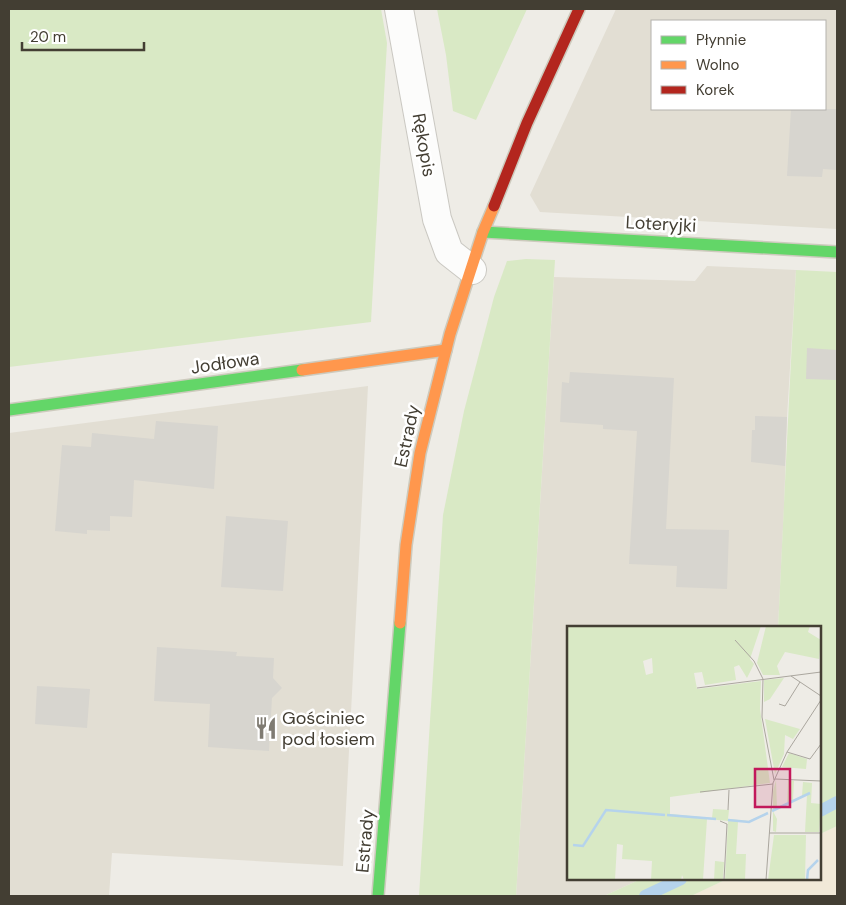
<svg xmlns="http://www.w3.org/2000/svg" width="846" height="905" font-family="'DM Sans',sans-serif">
<style>
.residential{fill:#e2ded3;fill-rule:evenodd}
.commercial{fill:#f1e9d8}
.green{fill:#d9e9c5}
.lines{fill:none;stroke-linecap:round;stroke-linejoin:round}
.stream{stroke:#b5d3ec;stroke-width:12}
.building{fill:#d7d5cf}
.street-casing{stroke:#cac8c2;stroke-width:30}
.fast-casing{stroke:#cdcabd;stroke-width:14}
.slow-casing{stroke:#cdcabd;stroke-width:14}
.jam-casing{stroke:#cdcabd;stroke-width:14}
.street{stroke:#fcfcfb;stroke-width:28}
.fast{stroke:#63d668;stroke-width:11}
.slow{stroke:#ff974d;stroke-width:11}
.jam{stroke:#b3261e;stroke-width:11}
.labels{text-anchor:middle;dominant-baseline:central;stroke-width:5;stroke-linejoin:round;paint-order:stroke}
.street-label{font-size:18px;fill:#433e33;stroke:#fff}
.poi-label{font-size:18px;fill:#433e33;stroke:#fff;text-anchor:start}
.inset-river{fill:none;stroke:#b5d3ec;stroke-width:2.5}
.inset-road{fill:none;stroke:#aaa69e;stroke-width:1}
.view{fill:#c2185b;fill-opacity:0.15;stroke:#c2185b;stroke-width:2.5}
.inset-edge{fill:none;stroke:#433e33;stroke-width:2.5}
</style>
<rect width="100%" height="100%" fill="#eeece6"/>
<g class="residential">
<path d="M616,9H837V229L540,212L530,195ZM652,21H825V109H652Z"/>
<polygon points="707,266 796,270 787,417 784,508 778,627 568,628 568,879 641,879 604,896 516,896 554,277 695,281"/>
<polygon points="368,386 343,866 112,853 109,896 9,896 9,433"/>
</g>
<polygon class="commercial" points="837,826 837,896 691,896 727,879 820,879 820,834"/>
<g class="green">
<polygon points="9,9 381,9 387,43 371,322 9,367"/>
<polygon points="437,9 527,9 476,120 453,111 446,55"/>
<polygon points="526,259 555,260 516,896 419,896 443,515 464,411 494,297 507,261"/>
<path d="M796,270L837,272V826L820,834V628H778C784,508 789,389 796,270Z"/>
<polygon points="641,879 727,879 691,896 604,896"/>
</g>
<g class="lines">
<g class="stream">
<polyline points="820,811 837,802"/>
<polyline points="645,896 681,879"/>
</g>
</g>
<g class="building">
<polygon points="791,109 837,109 837,170 823,169 822,177 787,176"/>
<polygon points="807,348 837,350 837,380 806,379"/>
<polygon points="570,372 674,378 666,529 729,530 727,589 676,587 677,566 629,564 637,431 603,429 603,425 560,422 562,382 569,383"/>
<polygon points="755,416 787,417 785,466 751,462 752,430 755,430"/>
<polygon points="156,421 218,426 214,489 134,480 132,517 110,516 110,531 87,530 87,534 55,531 62,445 91,447 92,433 154,439"/>
<polygon points="226,516 288,521 283,591 221,587"/>
<polygon points="157,647 237,652 236,656 274,658 273,678 282,688 272,698 269,751 208,747 210,704 154,701"/>
<polygon points="37,686 90,689 87,728 35,724"/>
</g>
<g class="lines">
<defs>
<polyline id="street" points="399,9 437,219 449,252 472,270"/>
<g id="fast">
<polyline points="483,232 837,252"/>
<polyline points="9,410 302,370"/>
<polyline points="378,896 400,623"/>
</g>
<g id="slow">
<polyline points="302,370 446,350"/>
<polyline points="400,623 406,545 420,453 450,334 483,232 494,206"/>
</g>
<polyline id="jam" points="494,206 527,123 579,9"/>
</defs>
<use href="#street" class="street-casing"/>
<use href="#fast" class="fast-casing"/>
<use href="#slow" class="slow-casing"/>
<use href="#jam" class="jam-casing"/>
<use href="#street" class="street"/>
<use href="#fast" class="fast"/>
<use href="#slow" class="slow"/>
<use href="#jam" class="jam"/>
</g>
<defs>
<symbol id="restaurant-bare" viewBox="-9 -9 18 18"><path d="M-5-6h1v4h1v-4h1v4h1v-4h1v5L-1.5 .5V6h-2V.5L-5-1ZM5-6V6H3V1.5H1.5Q1.5-4 5-6Z" fill="#7f7b72" stroke="#fff" stroke-width="2.5" paint-order="stroke"/></symbol>
</defs>
<g fill-rule="evenodd">
<use href="#restaurant-bare" x="250" y="712" width="32" height="32"/>
</g>
<g class="labels">
<g class="street-label">
<text transform="translate(424 145) rotate(80)">Rękopis</text>
<text transform="translate(661 224) rotate(3)">Loteryjki</text>
<text transform="translate(225 363) rotate(-8)">Jodłowa</text>
<text transform="translate(407 436) rotate(-78)">Estrady</text>
<text transform="translate(365 841) rotate(-85)">Estrady</text>
</g>
<g class="poi-label">
<text x="282" y="718">Gościniec<tspan x="282" dy="21">pod łosiem</tspan></text>
</g>
</g>
<g transform="translate(567 626)">
<rect width="254" height="254" fill="#eeece6"/>
<path d="M0,0H194L183,33L187,38L180,52L172,39L167,41L169,54L138,59L135,46L127,47L130,63L194,55L193,83L203,157L103,171V188L145,192L146,183L162,184L161,193L182,195L201,186L183,196H171L169,228H179L178,254H158L161,195L140,193L136,254H117L115,249L114,254H84L85,235L55,233L56,219L50,218L48,254H0ZM85,32L86,47L79,49L76,35ZM199,0H243L241,6L254,14L252,33L218,26L210,40L213,49H196L190,37ZM217,52L203,73L197,76V54ZM198,93L233,103L226,113L218,109L217,128L208,148ZM222,127L240,133L239,143L215,141ZM209,154L210,182L220,177L221,154L227,155L226,174L235,170L236,156L245,157L244,177L254,178L252,206H238L240,169L206,185L210,193L209,206L206,205V165ZM207,209H239L238,254H201ZM148,235L157,236L156,254H147Z" fill="#d9e9c5" fill-rule="evenodd"/>
<path class="inset-river" d="M205,185L243,167M100,189L149,193M161,194L182,196L201,187M6,219L16,220L39,184L98,189M240,254L241,244L251,234"/>
<path class="inset-road" d="M168,14L187,35L196,53L195,91L207,154M224,50L254,70M130,62L254,46M212,78L218,80L233,56M220,126L243,133L254,118M208,153L254,155M133,166L206,158M161,184L162,164M153,195L160,198L157,254M202,207H254M199,254L206,157L220,126L254,74"/>
<path class="view" d="M188,143H223V181H188Z"/>
<rect width="254" height="254" class="inset-edge"/>
</g>
<rect width="846" height="905" fill="none" stroke="#433e33" stroke-width="20"/>
<rect x="651" y="20" width="175" height="90" fill="#ffffff" stroke="#b4b2ad"/>
<rect x="661" y="36" width="25" height="8" fill="#63d668" stroke="#b4b2ad"/>
<text x="696" y="45" font-size="15" fill="#433e33">Płynnie</text>
<rect x="661" y="61" width="25" height="8" fill="#ff974d" stroke="#b4b2ad"/>
<text x="696" y="70" font-size="15" fill="#433e33">Wolno</text>
<rect x="661" y="86" width="25" height="8" fill="#b3261e" stroke="#b4b2ad"/>
<text x="696" y="95" font-size="15" fill="#433e33">Korek</text>
<path d="M22 42v8h122v-8" fill="none" stroke="#433e33" stroke-width="2.5"/>
<text x="30" y="42" font-size="15" fill="#433e33" stroke="#ffffff" stroke-width="4" paint-order="stroke">20 m</text>
</svg>
